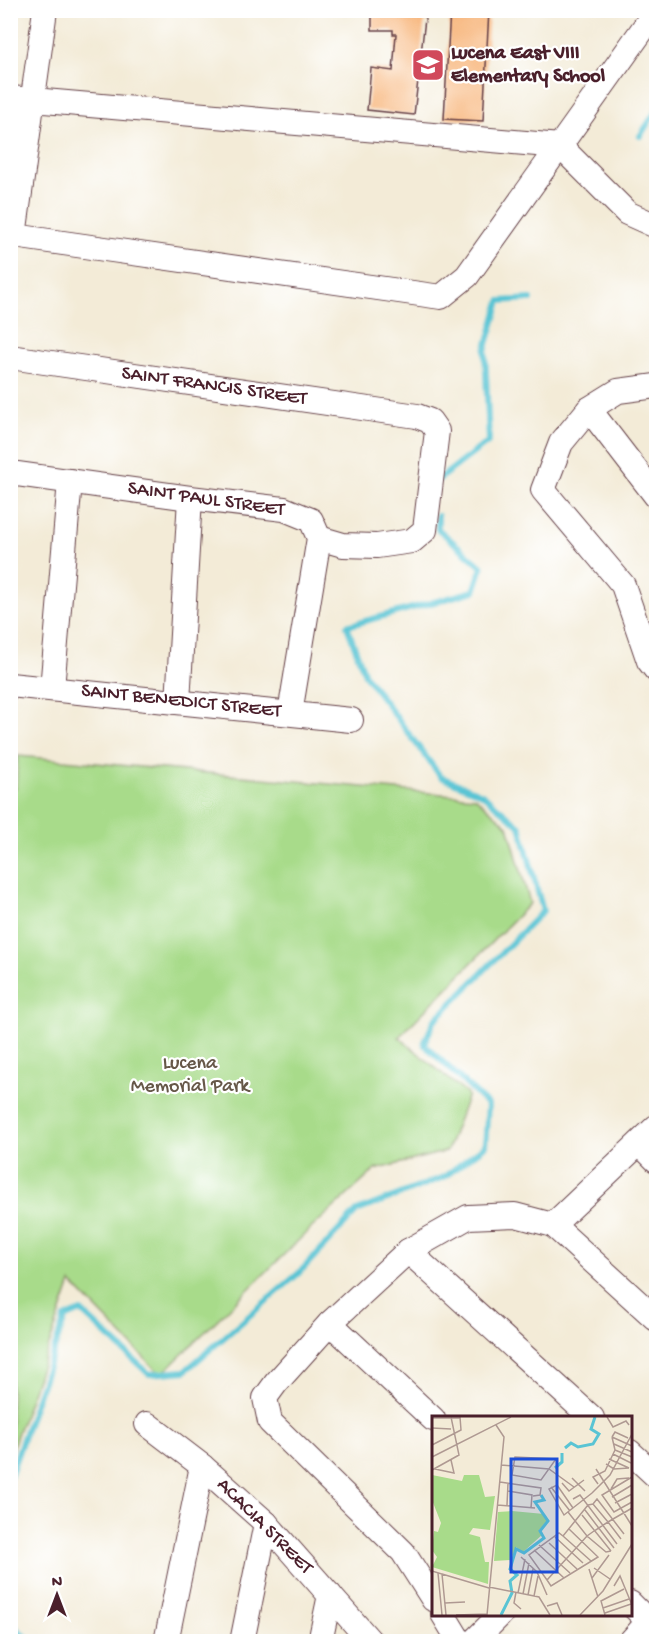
<svg xmlns="http://www.w3.org/2000/svg" width="667" height="1652" font-family="'Gochi Hand',sans-serif">
<style>
.green{fill:#a8db8a;stroke:#797d5a;stroke-width:1.5}
.lines{fill:none;stroke-linecap:round;stroke-linejoin:round}
.stream{stroke:#59c4d4;stroke-width:6}
.building{fill:#f7b478}
.minor-casing{stroke:#633e45;stroke-width:26}
.minor{stroke:#fff;stroke-width:24}
.labels{text-anchor:middle;dominant-baseline:central;stroke-width:4.5;stroke-linejoin:round;paint-order:stroke}
.poi-label{font-size:20px;font-weight:bold;fill:#4a1f2b;stroke:#fff;text-anchor:start}
.street-label{font-size:20px;fill:#4a1f2b;stroke:#fff}
.park-label{font-size:20px;fill:#665748;stroke:#fff}
.inset-river{fill:none;stroke:#59c4d4;stroke-width:3}
.inset-road{fill:none;stroke:#af9992;stroke-width:1.5}
.view{fill:#1d4ed8;fill-opacity:0.15;stroke:#1d4ed8;stroke-width:3}
.inset-edge{fill:none;stroke:#4a1f2b;stroke-width:3}
</style>
<rect width="100%" height="100%" fill="#fff"/>
<filter id="ink" filterUnits="userSpaceOnUse"><feTurbulence type="fractalNoise" baseFrequency=".0167" numOctaves="2"/><feDisplacementMap in="SourceGraphic" scale="12" xChannelSelector="R" yChannelSelector="G"/><feConvolveMatrix kernelMatrix="1 2 1 2 8 2 1 2 1" color-interpolation-filters="sRGB"/></filter>
<filter id="wash" filterUnits="userSpaceOnUse"><feTurbulence type="fractalNoise" baseFrequency=".008" numOctaves="4" result="noise"/><feDisplacementMap in="SourceGraphic" scale="24" xChannelSelector="R" yChannelSelector="G"/><feGaussianBlur stdDeviation="1.35" result="paint"/><feColorMatrix in="noise" values="0 0 0 0 0 0 0 0 0 0 0 0 0 0 0 0 0 1.4 0 .05"/><feComposite in="paint" operator="in"/></filter>
<g filter="url(#wash)">
<rect width="100%" height="100%" fill="#f3ebd7"/>
<polygon class="green" points="18,756 475,797 508,826 530,903 399,1037 468,1095 447,1151 375,1170 306,1233 161,1375 71,1283 11,1452 10,788 16,788"/>
<g class="lines">
<g class="stream">
<polyline points="640,136 656,111"/>
<polyline points="439,479 489,441 485,351 500,301 531,299"/>
<polyline points="10,1476 65,1318 81,1311 149,1374 185,1371 299,1273 357,1211 444,1177 485,1146 488,1105 424,1044 434,1021 543,911 520,826 482,794 441,777 365,675 347,626 474,591 482,567 438,529 438,516"/>
<polyline points="10,1623 32,1642"/>
</g>
</g>
<g id="blocks">
<g class="building">
<polygon points="372,10 426,10 414,115 367,110 371,68 393,71 396,34 393,34 393,30 372,30"/>
<polygon points="450,10 489,10 483,121 444,119"/>
</g>
</g>
</g>
<g filter="url(#ink)">
<use href="#blocks" fill-opacity="0" stroke="#633e45" stroke-width="1.5"/>
<g class="lines">
<defs>
<g id="minor">
<polyline points="45,10 14,236 441,297 467,276 648,22 651,10"/>
<polyline points="10,98 560,146 627,213 656,226"/>
<polyline points="10,357 417,416 430,421 437,431 425,530 412,541 377,546 343,545 319,538"/>
<polyline points="656,386 618,391 589,409 561,443 543,490 623,585 649,661 656,670"/>
<polyline points="589,409 656,496"/>
<polyline points="10,473 190,498 284,509 311,520 319,538 290,713"/>
<polyline points="10,685 351,720"/>
<polyline points="52,689 70,481"/>
<polyline points="178,702 190,498"/>
<polyline points="640,1144 656,1160"/>
<polyline points="553,1225 656,1319"/>
<polyline points="408,1251 592,1418"/>
<polyline points="330,1323 433,1419"/>
<polyline points="147,1424 202,1466 266,1523 371,1642"/>
<polyline points="630,1452 656,1476"/>
<polyline points="433,1599 403,1552 270,1422 265,1398 276,1383 330,1323 408,1251 468,1217 515,1215 553,1225 656,1127"/>
<polyline points="630,1603 656,1629"/>
<polyline points="443,1614 460,1642"/>
<polyline points="166,1642 202,1466"/>
<polyline points="242,1642 266,1523"/>
<polyline points="320,1642 330,1595"/>
<polyline points="473,1642 501,1614"/>
<polyline points="630,1642 656,1613"/>
</g>
</defs>
<use href="#minor" class="minor-casing"/>
<use href="#minor" class="minor"/>
</g>
</g>
<defs>
<symbol id="school-square" viewBox="-11 -11 22 22"><rect x="-9" y="-9" width="18" height="18" rx="4" fill="#d1495b" stroke="#fff"/><path d="M0-5L7-2L0 1L-7-2ZM-4 1L0 2.5L4 1V4Q0 6-4 4Z" fill="#fff"/></symbol>
</defs>
<g fill-rule="evenodd">
<use href="#school-square" x="409" y="46" width="38" height="38"/>
</g>
<g class="labels">
<g class="poi-label">
<text x="451" y="54">Lucena East VIII<tspan x="451" dy="23">Elementary School</tspan></text>
</g>
<g class="street-label">
<text transform="translate(214 387) rotate(8)">SAINT FRANCIS STREET</text>
<text transform="translate(206 500) rotate(8)">SAINT PAUL STREET</text>
<text transform="translate(181 702) rotate(6)">SAINT BENEDICT STREET</text>
<text transform="translate(264 1527) rotate(45)">ACACIA STREET</text>
</g>
<g class="park-label">
<text x="190" y="1064">Lucena<tspan x="190" dy="23">Memorial Park</tspan></text>
</g>
</g>
<g transform="translate(432 1416)">
<rect width="200" height="200" fill="#f3ebd7"/>
<path d="M0,59L30,65L32,59H47L53,81L63,80L58,114L41,112L37,118L48,121L53,146H57L56,168L0,151L5,141L0,134L2,115L6,116L9,107L0,84ZM80,95L112,98L115,105L107,114L111,118L90,137L84,131L79,144L62,145L66,96Z" fill="#a8db8a"/>
<path class="inset-river" d="M133,32L139,27L146,31L161,28L167,18L159,13L163,1M123,52L130,46V37M69,199L80,177L78,165L85,159L78,153L84,133L92,137L112,122L108,115L116,105L103,86L112,84L109,79"/>
<path class="inset-road" d="M175,1L181,11L194,5L197,9M0,2H28M0,12L19,13M180,21L200,30M180,21L183,16L196,22M182,28L200,36M0,29L29,14L28,1M183,34L200,41M181,38L199,47M0,41L79,1M83,41L124,43L109,64L80,59ZM177,43L197,52M174,48L182,53L197,52M69,49L117,53L142,71M3,53L22,57L19,44M164,53L200,110M0,54L27,39L19,1M200,61L170,79L182,96L200,86M140,62L153,75M68,66L109,72L108,79L101,80M130,67L137,75L152,64M166,68L161,61L173,55L183,34L180,21M119,71L138,95M179,73L185,63L197,62M76,75L100,79L99,92M180,81L200,69M141,83L148,79L185,128M183,87L200,78M161,88L165,83L192,118M65,89L103,92M75,89L76,67M141,92L125,69L117,73L132,99L160,77L178,59L200,18M153,94L182,132M136,96L155,120L174,136L179,135M150,99L179,135M131,120L159,145M123,121L151,147M189,123L176,106L161,88L156,89L131,120L127,117L97,139L115,164L155,120L162,115L176,106L181,103L195,95L200,92M117,127L145,153M107,129L138,157M102,134L132,162M89,141L105,156L115,179M162,152L178,163M157,153L166,181M0,155L10,158L14,199M6,157L10,199M10,158L57,172M160,162L177,139M115,164L119,170L166,141L137,113M182,170L188,160L200,189M57,171L107,181L118,199M84,176L82,187L89,193M86,177L93,143M91,178L97,147M96,179L101,153M102,180L106,160M13,187L33,186M115,190L125,187L130,199M171,192L197,183M173,197L199,188M24,199L55,198M55,199L72,21L64,9M148,199L171,175L200,128M173,199L169,185L192,173"/>
<path class="view" d="M79,43H125V156H79Z"/>
<rect width="200" height="200" class="inset-edge"/>
</g>
<rect width="667" height="1652" fill="none" stroke="#fff" stroke-width="36"/>
<g transform="translate(57 1595)" stroke="#ffffff" stroke-width="4.5" paint-order="stroke">
<path d="M0-4.5L10 22L0 15L-10 22Z" fill="#4a1f2b"/>
<text y="-9" font-size="16" font-weight="bold" text-anchor="middle" fill="#4a1f2b">N</text>
</g>
</svg>
